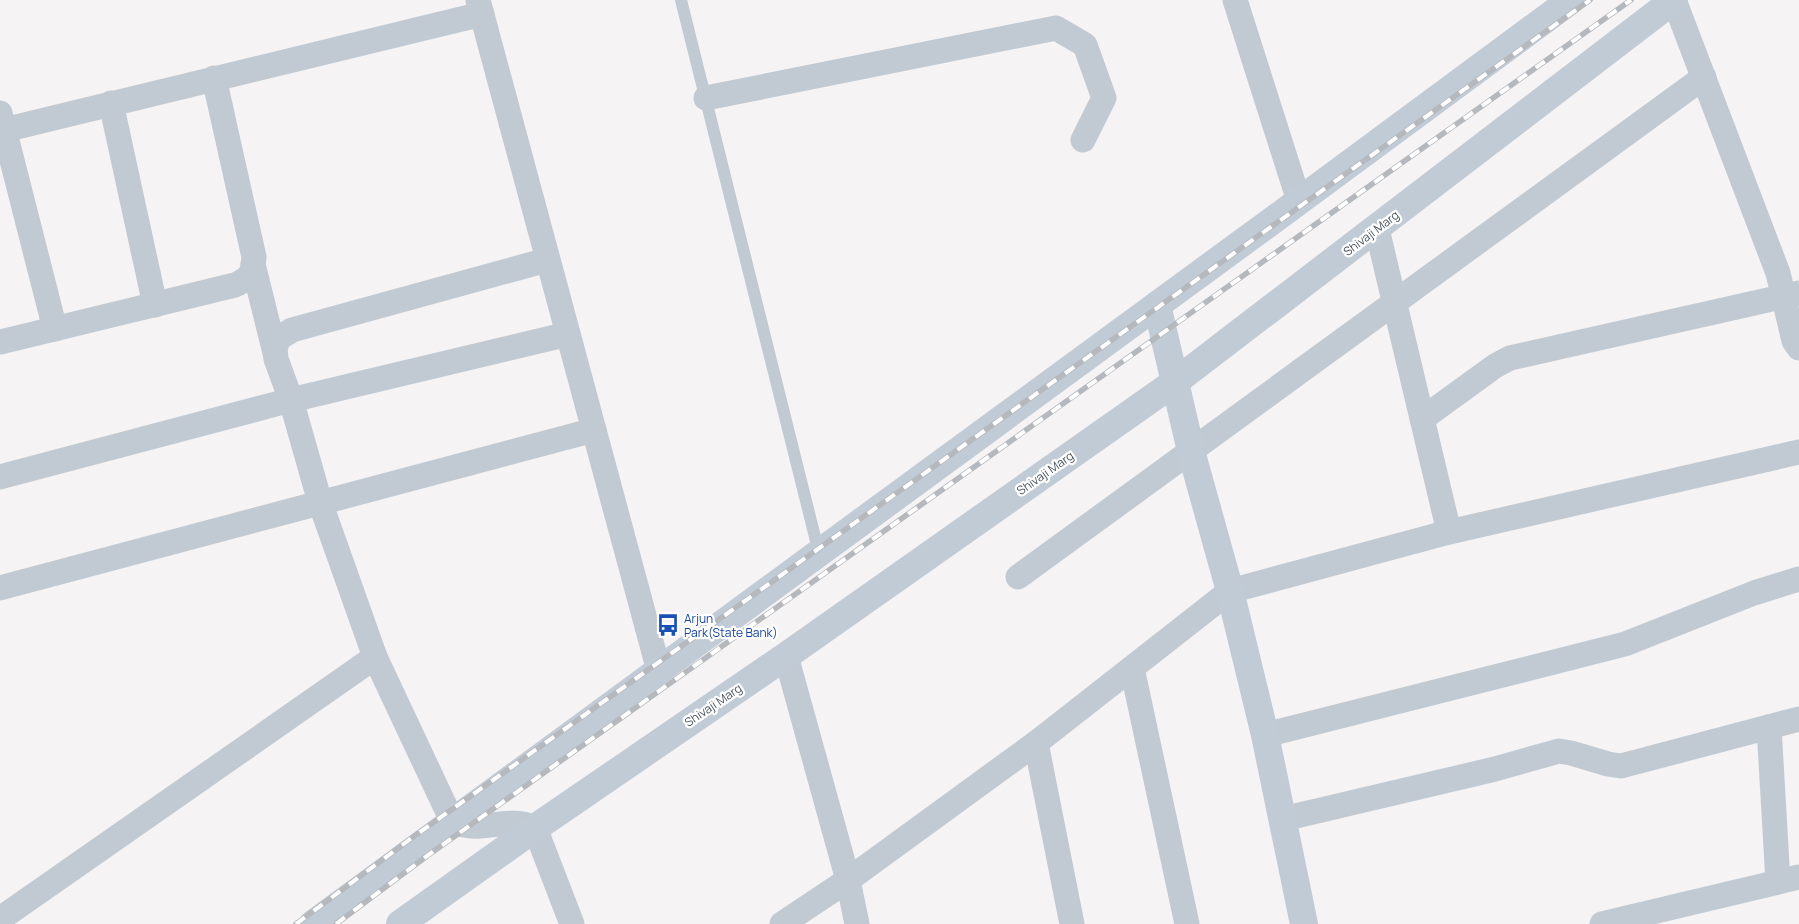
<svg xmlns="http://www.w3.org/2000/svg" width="1799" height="924" font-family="Manrope,sans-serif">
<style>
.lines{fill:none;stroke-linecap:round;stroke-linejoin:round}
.lane{stroke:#c1cad2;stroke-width:12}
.street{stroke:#c1cad2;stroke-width:25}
.secondary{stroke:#c1cbd6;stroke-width:28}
.rail-casing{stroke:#b5b8bd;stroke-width:5.5}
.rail{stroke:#fff;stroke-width:4;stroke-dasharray:11;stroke-linecap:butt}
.labels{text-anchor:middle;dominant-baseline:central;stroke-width:4.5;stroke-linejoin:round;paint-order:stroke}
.street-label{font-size:12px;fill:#4a5661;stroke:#fff}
.transit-label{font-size:12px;fill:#164399;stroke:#fff;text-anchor:start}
</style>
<rect width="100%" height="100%" fill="#f5f3f3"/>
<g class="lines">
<polyline class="lane" points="681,0 819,553"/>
<g class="street">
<polyline points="478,0 659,671"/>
<polyline points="1235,0 1299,201"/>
<polyline points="1674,0 1778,273 1794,341 1799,348"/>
<polyline points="706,98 1056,28 1085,45 1104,98 1083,140"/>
<polyline points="111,103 155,305"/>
<polyline points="0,113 55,329"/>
<polyline points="4,130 482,14"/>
<polyline points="1377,229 1449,532"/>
<path d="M547,260L292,330L279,338L275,348L276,359L291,400L320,502L375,657L453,823C462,825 471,827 480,826C499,825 517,819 535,828L572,924"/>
<polyline points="253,264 275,353"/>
<path d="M0,342L235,285C250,278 253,274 254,257L214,78"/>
<polyline points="1422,419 1495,366 1510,358 1799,293"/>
<polyline points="0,477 291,400 568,334"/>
<polyline points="1018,577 1704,77"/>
<polyline points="0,588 594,430"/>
<polyline points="786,656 848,880 857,924"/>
<polyline points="1132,668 1187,924"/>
<polyline points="1769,727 1778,882"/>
<polyline points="1265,735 1625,644 1754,593 1799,579"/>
<polyline points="1036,743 1072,924"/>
<polyline points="1283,819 1495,769 1559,751 1571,753 1608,764 1621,766 1799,719"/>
<polyline points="0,919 375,657"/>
<polyline points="782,924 848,880 1036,743 1230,591 1449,532 1799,452"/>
<polyline points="1602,924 1799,877"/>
</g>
<g class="secondary">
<polyline points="1157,305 1191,451 1230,591 1265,735 1304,924"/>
<polyline points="313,924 1299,201 1571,0"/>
<polyline points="400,924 535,828 786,656 1175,382 1674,0"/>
</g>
<defs>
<g id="rail">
<polyline points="296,924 413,837 1590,0"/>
<polyline points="336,924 427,856 1631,0"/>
</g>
</defs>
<use href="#rail" class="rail-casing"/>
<use href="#rail" class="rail"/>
</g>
<defs>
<symbol id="bus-bare" viewBox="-9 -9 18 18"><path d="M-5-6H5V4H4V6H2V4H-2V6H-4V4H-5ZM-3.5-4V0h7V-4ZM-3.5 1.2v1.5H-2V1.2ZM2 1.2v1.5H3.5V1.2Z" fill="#1a4fb4" stroke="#fff" stroke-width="2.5" paint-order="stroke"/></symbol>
</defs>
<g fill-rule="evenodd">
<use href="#bus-bare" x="652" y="609" width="32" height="32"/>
</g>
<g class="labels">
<g class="street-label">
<text transform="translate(1371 233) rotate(-37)">Shivaji Marg</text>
<text transform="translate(1045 473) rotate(-35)">Shivaji Marg</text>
<text transform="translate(713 705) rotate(-34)">Shivaji Marg</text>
</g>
<g class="transit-label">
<text x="684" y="618">Arjun<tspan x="684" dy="14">Park(State Bank)</tspan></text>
</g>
</g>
</svg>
